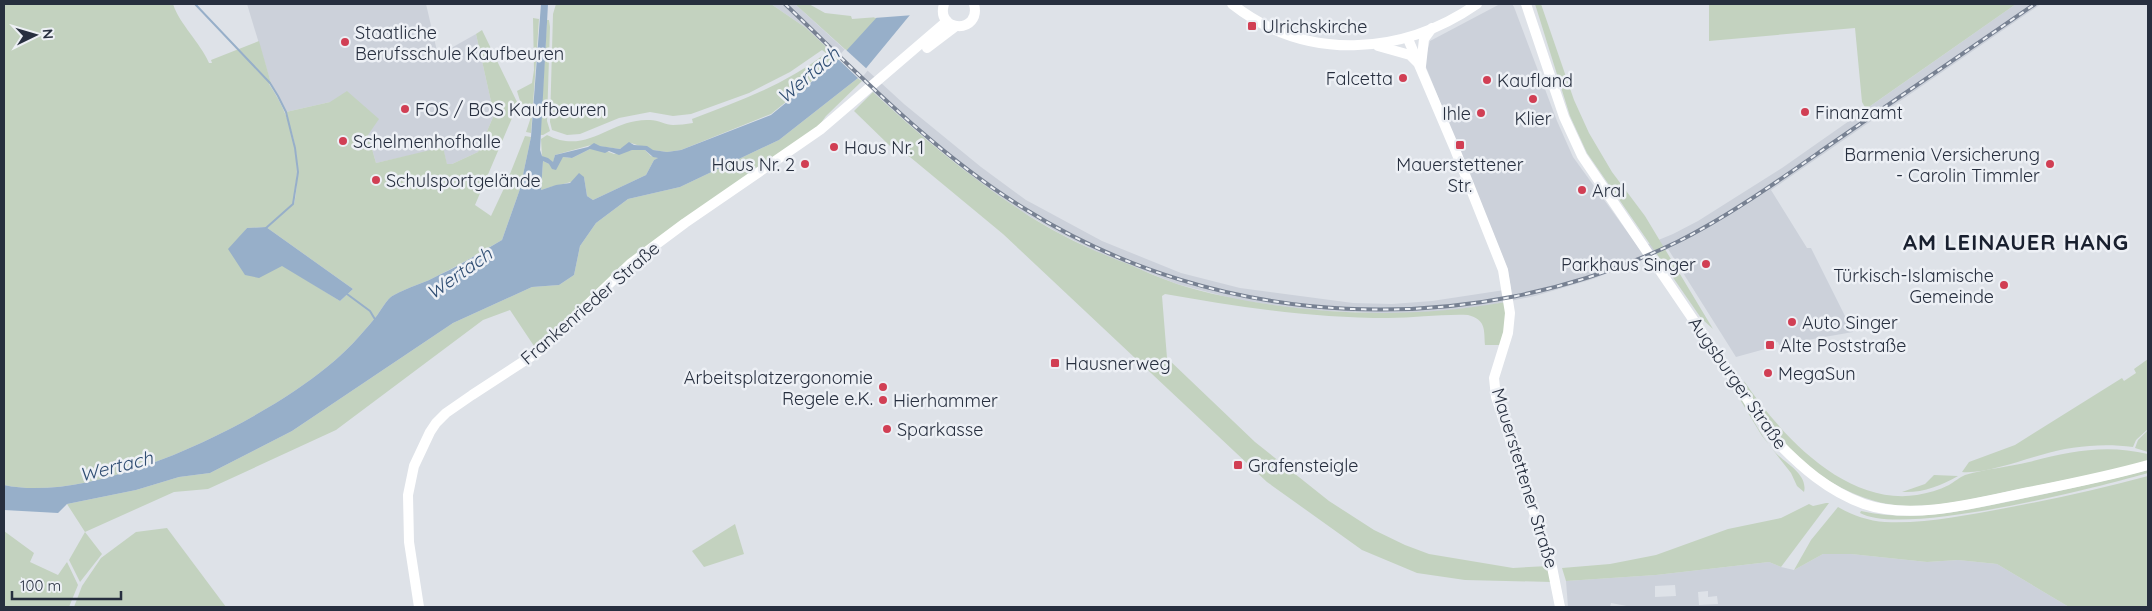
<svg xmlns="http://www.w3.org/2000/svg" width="2152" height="611" font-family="Quicksand,sans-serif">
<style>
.built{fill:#ccd1da;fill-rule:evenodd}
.green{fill:#c3d2bf;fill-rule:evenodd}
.water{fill:#97afc9;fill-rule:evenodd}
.pier{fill:#dee2e8}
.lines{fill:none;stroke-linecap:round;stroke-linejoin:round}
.stream{stroke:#97afc9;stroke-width:2}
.secondary{stroke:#fff;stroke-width:10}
.rail-casing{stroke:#778192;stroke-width:4}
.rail{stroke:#edf0f5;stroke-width:2;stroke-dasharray:5.5;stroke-linecap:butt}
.poi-dot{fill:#d13f54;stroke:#edf0f5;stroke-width:2}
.labels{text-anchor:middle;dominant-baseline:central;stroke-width:5;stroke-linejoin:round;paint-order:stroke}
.poi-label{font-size:18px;fill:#272f3f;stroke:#edf0f5;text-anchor:start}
.street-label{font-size:18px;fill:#272f3f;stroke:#edf0f5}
.water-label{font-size:19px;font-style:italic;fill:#304e73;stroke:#edf0f5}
.district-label{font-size:22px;font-weight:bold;letter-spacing:1px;fill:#19202f;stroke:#edf0f5}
</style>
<rect width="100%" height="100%" fill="#dee2e8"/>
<g class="built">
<polygon points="247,4 426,4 437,51 453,47 476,34 494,115 478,152 452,164 447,165 443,148 376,163 368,135 330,102 286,112 271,83"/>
<polygon points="771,4 795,4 904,104 981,167 1026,200 1102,241 1181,273 1240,288 1353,303 1392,304 1432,301 1511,289 1508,270 1426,67 1426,56 1430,41 1500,4 1512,4 1514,7 1557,121 1573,157 1639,248 1673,234 1698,221 1782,168 2016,4 2041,4 1771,190 1807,248 1811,248 1853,332 1779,345 1778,342 1764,345 1765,349 1736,357 1668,249 1593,279 1535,296 1486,306 1433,312 1393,314 1307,310 1238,300 1177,284 1099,253 1059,233 1021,211 975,179 896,113 806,28"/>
<path d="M1823,554H1851L1927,562L1958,560L1997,564L2069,607H1632L1611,603L1610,607H1568L1566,581L1656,575L1769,562L1781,567L1794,570ZM1675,585L1676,596L1655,597V586ZM1708,591V597L1717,596L1718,604L1699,605L1698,592Z"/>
</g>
<g class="green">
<path d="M4,4H173C180,25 200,42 209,63H212L211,60L259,41L271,83L269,84C286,109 299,143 297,173C296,184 293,195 294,204C301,172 295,144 286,112L330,102L347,91L379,119L368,135L376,163L443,147L447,164H452L478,152L494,115L476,34L482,30L518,104L475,205L491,216L506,184L525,136L531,137L520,189L502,240C481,252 461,264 439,275C425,283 408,287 394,295C386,299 381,311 375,318C361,335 345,353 327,367C258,424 94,505 4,485ZM266,227L353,289L340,301L239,238L247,228Z"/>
<path d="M556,4H771L806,28L839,59L771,114L681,150L667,152L652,150L631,143L620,149L591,145L555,155L553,163L542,156L541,139L547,135C588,156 610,118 650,120C658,120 666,125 673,125C679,125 686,124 693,123L692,119C739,101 785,85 826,53L822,50L790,72L749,93L691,114L673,116L650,112L619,118L580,134L567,135L552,130L550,122L553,14Z"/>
<polygon points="795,4 809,4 825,13 851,16 852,19 878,17 847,51"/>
<polygon points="1535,4 1541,4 1574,100 1589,133 1612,172 1645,216 1713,329 1701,318 1587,153 1570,116"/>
<polygon points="1709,4 2016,4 1866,109 1862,102 1855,28 1709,41"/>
<polygon points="533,18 539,19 531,133 526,132 530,120 530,109 521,104 517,91 532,83 534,70"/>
<polygon points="547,20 549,20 550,27 547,121 550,131 543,135 540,135"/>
<polygon points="858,78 862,81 826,116 817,128 696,211 536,349 510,310 483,320 336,430 208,489 174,492 85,532 102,554 80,582 69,560 85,532 67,504 136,490 179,477 210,473 292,431 453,323 532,287 559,285 574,275 580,246 596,223 628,199 680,187 779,140"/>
<path d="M873,92C919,135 967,175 1020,210C1053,232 1090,250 1128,264C1144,271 1160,278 1177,284C1208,294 1241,300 1273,305C1351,316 1428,316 1506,302V322L1500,345H1485C1484,329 1486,320 1468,315C1442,314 1415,318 1388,318C1313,318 1238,307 1165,294L1162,296L1167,358L1255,442L1329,501L1374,530L1405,545L1429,554L1513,568L1548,566L1552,582L1465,580L1417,573L1362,550L1267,482L1003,234L910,157L890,146L854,111Z"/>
<path d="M590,149C597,149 608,151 614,154L632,150H645L651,156L659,158L654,160L646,175L593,200L587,196L584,177C570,184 555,185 541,190L543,161L549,164L563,157L572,158Z"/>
<path d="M2148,359V429L2136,440L2133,447C2102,443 2071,446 2041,455C2019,461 1984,474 1962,472L1969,462L2015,445L2122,378L2124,381L2136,373L2134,369Z"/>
<path d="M1744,381C1780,434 1845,506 1917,495C1928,493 1939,490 1949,485C1954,482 1960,477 1965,475C1984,469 2009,467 2029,462C2069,451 2107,444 2148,454V461C2104,473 2060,481 2015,490C1977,498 1926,511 1888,504C1844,496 1798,466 1774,428C1767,417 1745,391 1744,381Z"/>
<path d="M1734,387C1747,406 1762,441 1779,456C1789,465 1808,476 1804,492L1797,486L1791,473L1762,436L1733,388Z"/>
<polygon points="2148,430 2148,452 2135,448 2138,440"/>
<path d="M2148,470V473C2096,488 1903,537 1860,513L1861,511C1916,523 1967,510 2021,499C2064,490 2106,481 2148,470Z"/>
<path d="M1934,475L1958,476C1940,486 1923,493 1902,492L1925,484Z"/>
<path d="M2148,476V607H2069L1997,564L1958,560L1927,562L1851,554H1823L1794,570L1811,540L1838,507C1852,515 1868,521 1885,522C1925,524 1967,515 2006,508C2054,499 2101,489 2148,476Z"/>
<polygon points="1826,503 1829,503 1781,567 1769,562 1656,575 1566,581 1562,568 1610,564 1656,555 1728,529 1781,518 1809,504 1813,506"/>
<polygon points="735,524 744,554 704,567 692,551"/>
<polygon points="167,528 226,607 74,607 82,586 101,558 136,532"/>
<polygon points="4,531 34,553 30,562 58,575 67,562 78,585 69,607 4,607"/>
</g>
<g class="water">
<path d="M541,4H548L540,150L542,156L548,158L553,162L555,155L588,147L594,143L600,146L620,149L629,142L634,145L647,146L653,150L667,152L681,150L771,115L836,62L889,4H919L858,78L779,140L680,187L628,199L596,223L580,246L574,275L559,285L532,287L453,323L292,431L210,473L179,477L136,490L67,504L58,513L4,510V485C94,505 258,424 327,367C345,353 361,335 375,318C381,311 386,299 394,295C408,287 425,283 439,275C461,265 481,252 502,240L520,189L531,137ZM590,149L605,153L609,151L619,155L632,150H645L653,157L658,158L654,160L646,175L593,200L587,196L584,177L579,173L570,183L556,185L541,190L543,161L549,164L552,169L556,170L563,157L572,158Z"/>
<polygon points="266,227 353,289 340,301 282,266 259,278 245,275 228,249 247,228"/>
</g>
<g class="pier">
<polygon points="886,4 922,4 914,15 874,18"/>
<polygon points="845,49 868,70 860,80 837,58"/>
</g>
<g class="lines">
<g class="stream">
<polyline points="195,4 270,83 278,96 286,112 295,148 298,172 293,204 266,228"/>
<polyline points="347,294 370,311 376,321"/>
</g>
<g class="secondary">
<path d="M944,4C935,33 982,34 974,4"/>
<path d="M1232,4C1306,62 1402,56 1477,4"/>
<path d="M1526,4L1564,117L1582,156L1775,440C1801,467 1828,491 1864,504C1913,521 1980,502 2029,492C2069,484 2109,476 2148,465"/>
<polyline points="1408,39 1454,147 1503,270 1510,313 1508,333 1494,378 1496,397 1552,567 1560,607"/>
<polyline points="1378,46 1410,55 1417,62"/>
<polyline points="927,48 956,26"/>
<polyline points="1421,66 1424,39 1432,28"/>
<polyline points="419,607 409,542 408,495 414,466 430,432 436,423 446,413 472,395 538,352 630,264 685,223 820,130 947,21"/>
</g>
<defs>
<path id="rail" d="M785,4C861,76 935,154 1025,209C1220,331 1470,342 1677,242C1730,216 1785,176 1834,142C1901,96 1968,50 2035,4"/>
</defs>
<use href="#rail" class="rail-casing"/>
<use href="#rail" class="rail"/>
</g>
<g class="poi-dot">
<rect x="1247" y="21" width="10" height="10" rx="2.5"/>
<circle cx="345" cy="42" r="5"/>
<circle cx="1403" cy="78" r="5"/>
<circle cx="1487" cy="80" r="5"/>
<circle cx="1533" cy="99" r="5"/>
<circle cx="405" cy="109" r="5"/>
<circle cx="1805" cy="112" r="5"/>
<circle cx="1481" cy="113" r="5"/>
<circle cx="343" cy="141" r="5"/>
<rect x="1455" y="140" width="10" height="10" rx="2.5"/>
<circle cx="834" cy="147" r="5"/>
<circle cx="805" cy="164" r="5"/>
<circle cx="2050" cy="164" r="5"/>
<circle cx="376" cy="180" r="5"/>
<circle cx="1582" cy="190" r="5"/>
<circle cx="1706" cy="264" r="5"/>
<circle cx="2004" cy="285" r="5"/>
<circle cx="1792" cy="322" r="5"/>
<rect x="1765" y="340" width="10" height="10" rx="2.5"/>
<rect x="1050" y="358" width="10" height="10" rx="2.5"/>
<circle cx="1768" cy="373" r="5"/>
<circle cx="883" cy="387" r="5"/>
<circle cx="883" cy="400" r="5"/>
<circle cx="887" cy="429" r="5"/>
<rect x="1233" y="460" width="10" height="10" rx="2.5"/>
</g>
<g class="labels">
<g class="poi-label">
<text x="1262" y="26">Ulrichskirche</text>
<text x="355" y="32">Staatliche<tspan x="355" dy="21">Berufsschule Kaufbeuren</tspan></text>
<text x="1393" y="78" text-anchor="end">Falcetta</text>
<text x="1497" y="80">Kaufland</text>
<text x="415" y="109">FOS / BOS Kaufbeuren</text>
<text x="1815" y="112">Finanzamt</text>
<text x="1471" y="113" text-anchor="end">Ihle</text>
<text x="1533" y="118" text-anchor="middle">Klier</text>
<text x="353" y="141">Schelmenhofhalle</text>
<text x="844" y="147">Haus Nr. 1</text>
<text x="2040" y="154" text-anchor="end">Barmenia Versicherung<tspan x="2040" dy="21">- Carolin Timmler</tspan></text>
<text x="795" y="164" text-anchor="end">Haus Nr. 2</text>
<text x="1460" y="164" text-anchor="middle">Mauerstettener<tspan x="1460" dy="21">Str.</tspan></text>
<text x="386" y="180">Schulsportgelände</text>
<text x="1592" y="190">Aral</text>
<text x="1696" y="264" text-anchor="end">Parkhaus Singer</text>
<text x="1994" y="275" text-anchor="end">Türkisch-Islamische<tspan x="1994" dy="21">Gemeinde</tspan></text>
<text x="1802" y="322">Auto Singer</text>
<text x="1780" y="345">Alte Poststraße</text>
<text x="1065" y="363">Hausnerweg</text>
<text x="1778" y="373">MegaSun</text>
<text x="873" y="377" text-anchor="end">Arbeitsplatzergonomie<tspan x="873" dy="21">Regele e.K.</tspan></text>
<text x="893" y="400">Hierhammer</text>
<text x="897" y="429">Sparkasse</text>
<text x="1248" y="465">Grafensteigle</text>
</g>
<g class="street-label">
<text transform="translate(590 303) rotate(-41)">Frankenrieder Straße</text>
<text transform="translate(1738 383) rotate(55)">Augsburger Straße</text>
<text transform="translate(1525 478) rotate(73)">Mauerstettener Straße</text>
</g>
<g class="water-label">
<text transform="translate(808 75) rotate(-41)">Wertach</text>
<text transform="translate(459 273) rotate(-35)">Wertach</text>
<text transform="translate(116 466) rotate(-14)">Wertach</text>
</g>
<g class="district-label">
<text x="2016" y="242">AM LEINAUER HANG</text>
</g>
</g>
<rect width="2152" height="611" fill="none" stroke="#272f3f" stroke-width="10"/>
<g transform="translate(35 35) rotate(85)" stroke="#edf0f5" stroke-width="4" paint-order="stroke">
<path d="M0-4L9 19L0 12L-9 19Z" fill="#272f3f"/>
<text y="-8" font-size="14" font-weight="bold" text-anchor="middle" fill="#272f3f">N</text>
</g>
<path d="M12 591v8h109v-8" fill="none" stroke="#272f3f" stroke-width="2.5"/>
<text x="20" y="591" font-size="15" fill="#272f3f" stroke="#edf0f5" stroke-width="4" paint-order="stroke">100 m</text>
</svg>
